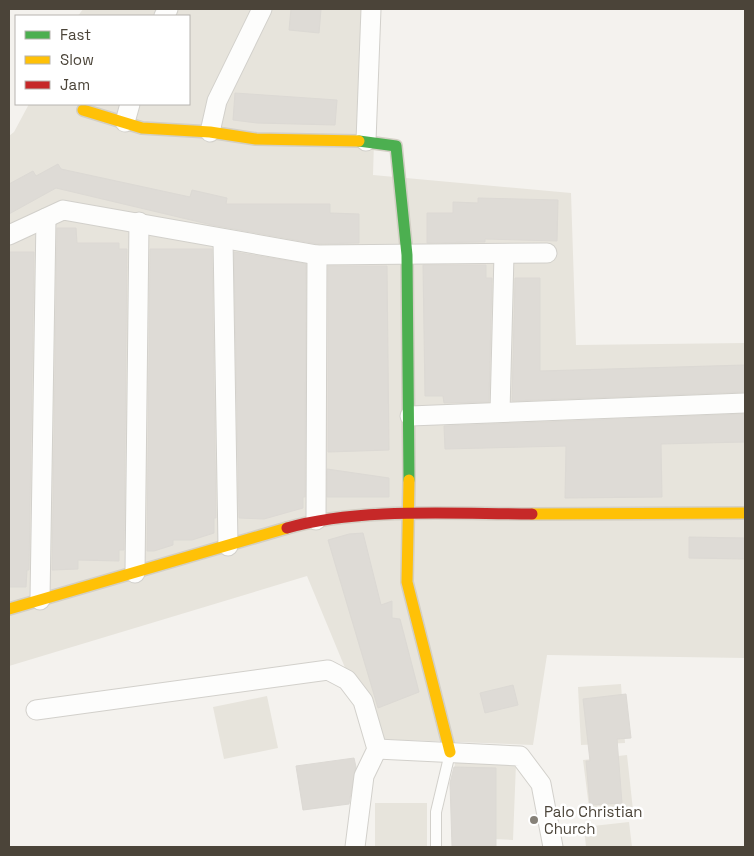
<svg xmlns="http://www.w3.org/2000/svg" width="754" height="856" font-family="'Space Grotesk',sans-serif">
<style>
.residential{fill:#e7e4dc}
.building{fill:#dedbd6;stroke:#dcd9d4}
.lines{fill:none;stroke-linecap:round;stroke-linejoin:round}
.lane-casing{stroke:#d2d0cb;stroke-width:12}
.street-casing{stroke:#d2d0cb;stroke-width:21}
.fast-casing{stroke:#d3cfc5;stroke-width:14}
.slow-casing{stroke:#d3cfc5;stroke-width:14}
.jam-casing{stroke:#d3cfc5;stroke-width:14}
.lane{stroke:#fdfdfc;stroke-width:10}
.street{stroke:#fdfdfc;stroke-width:19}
.fast{stroke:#4caf50;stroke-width:11}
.slow{stroke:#ffc107;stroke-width:11}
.jam{stroke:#c62828;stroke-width:11}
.poi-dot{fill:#868178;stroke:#fff;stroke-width:2}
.labels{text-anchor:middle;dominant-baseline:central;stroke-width:5;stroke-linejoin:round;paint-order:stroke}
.poi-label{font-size:15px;fill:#4b4439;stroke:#fff;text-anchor:start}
</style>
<rect width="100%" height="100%" fill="#f4f2ee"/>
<g class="residential">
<polygon points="83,9 378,9 373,175 571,193 576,345 745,343 745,658 547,655 533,745 377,739 360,704 307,576 9,666 9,136 14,132 29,104 189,104 189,16 78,16"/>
<polygon points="621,684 625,743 581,745 578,687"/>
<polygon points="267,696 278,748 224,759 213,707"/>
<polygon points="627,755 633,810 590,815 583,760"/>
<polygon points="455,760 516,763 513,840 451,837"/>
<rect x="375" y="803" width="52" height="44"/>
<polygon points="629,822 632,847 586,847 584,827"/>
</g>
<g class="building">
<polygon points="291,9 321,9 319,33 289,30"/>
<polygon points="235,93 337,100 335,125 257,123 233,120"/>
<polygon points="58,164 61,169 190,197 192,190 227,198 226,204 330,204 330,213 359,214 359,243 318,244 212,225 56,188 9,214 9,184 33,171 36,176"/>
<polygon points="478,198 558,200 557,241 485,239 485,242 427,243 427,213 453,213 453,202 478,203"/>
<polygon points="57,228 76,228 77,243 119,243 119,249 127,249 124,550 119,550 119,561 78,560 78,569 52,570"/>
<polygon points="150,249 212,249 216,518 214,518 214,533 192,540 173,540 173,545 154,551 147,551"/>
<polygon points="9,252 34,252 29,570 27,570 26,587 9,587"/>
<polygon points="234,252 306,264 305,497 303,497 303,508 264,519 239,518"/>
<polygon points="423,265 486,265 486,278 492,278 489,402 444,403 443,396 425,396"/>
<polygon points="328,266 387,266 389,450 328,452"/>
<polygon points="515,278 540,278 540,371 745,365 745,392 512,401"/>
<polygon points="745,414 745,442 661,444 662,497 565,498 566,446 445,449 444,426"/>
<polygon points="327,469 389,478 389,497 327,497"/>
<polygon points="363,533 381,605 392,601 392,618 400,619 419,692 378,708 328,540 349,534"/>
<polygon points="689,537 745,538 745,559 689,558"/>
<polygon points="513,685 518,705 485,713 480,693"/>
<polygon points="626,694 631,738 617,739 622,803 590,805 586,761 590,761 583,699"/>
<polygon points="354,758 356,767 349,804 303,810 296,766"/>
<polygon points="454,767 496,768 496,846 452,846 450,783"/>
</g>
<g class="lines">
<defs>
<polyline id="lane" points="436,847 436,812 450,753"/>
<g id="street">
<polyline points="164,16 168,9"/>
<polyline points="125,122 130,104"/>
<polyline points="210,132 217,101 262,9"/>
<polyline points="366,141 371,9"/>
<polyline points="9,235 63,210 317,255 547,253"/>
<polyline points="223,239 228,546"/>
<polyline points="500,412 504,254"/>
<polyline points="410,416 745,403"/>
<polyline points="316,520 317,255"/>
<polyline points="135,573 139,222"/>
<polyline points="40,600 46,218"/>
<polyline points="36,710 328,670 347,680 363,701 377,749 364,776 355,847"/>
<polyline points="377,749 520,756 541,784 553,847"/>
</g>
<polyline id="fast" points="359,141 396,146 407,255 409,480"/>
<g id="slow">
<polyline points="83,110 142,128 210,132 256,139 359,141"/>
<polyline points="409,480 407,582 450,752"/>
<polyline points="532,514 745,513"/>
<polyline points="9,609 287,528"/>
</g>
<path id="jam" d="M287,528C360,507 456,514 532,514"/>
</defs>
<use href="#lane" class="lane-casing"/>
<use href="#street" class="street-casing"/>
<use href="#fast" class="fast-casing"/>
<use href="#slow" class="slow-casing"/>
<use href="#jam" class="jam-casing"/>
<use href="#lane" class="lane"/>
<use href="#street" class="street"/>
<use href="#fast" class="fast"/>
<use href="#slow" class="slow"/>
<use href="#jam" class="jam"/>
</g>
<circle class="poi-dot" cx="534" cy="820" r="5"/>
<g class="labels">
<g class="poi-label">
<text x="544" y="811">Palo Christian<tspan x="544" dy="17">Church</tspan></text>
</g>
</g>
<rect width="754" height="856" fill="none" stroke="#4b4439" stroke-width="20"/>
<rect x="15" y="15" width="175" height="90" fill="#ffffff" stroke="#b7b4b0"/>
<rect x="25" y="31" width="25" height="8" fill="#4caf50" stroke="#b7b4b0"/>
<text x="60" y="40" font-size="15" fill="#4b4439">Fast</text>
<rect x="25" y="56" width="25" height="8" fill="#ffc107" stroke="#b7b4b0"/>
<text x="60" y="65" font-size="15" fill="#4b4439">Slow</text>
<rect x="25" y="81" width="25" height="8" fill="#c62828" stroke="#b7b4b0"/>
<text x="60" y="90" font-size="15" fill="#4b4439">Jam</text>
</svg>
